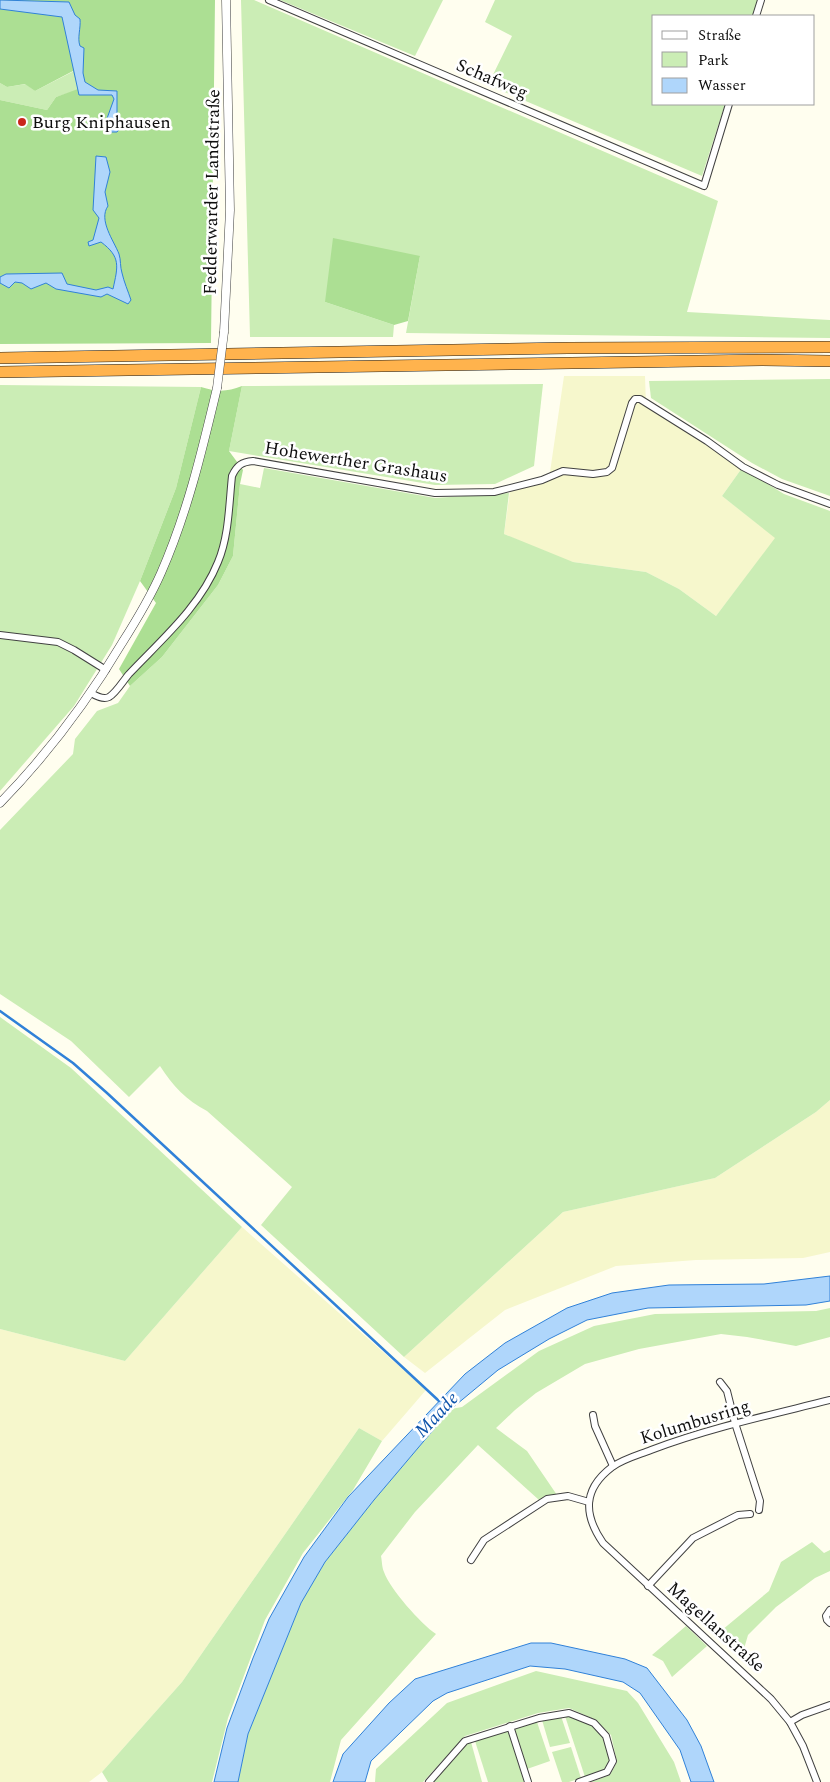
<svg xmlns="http://www.w3.org/2000/svg" width="830" height="1782" font-family="Spectral,serif">
<style>
.farmland{fill:#f6f7cc}
.green{fill:#cbedb5}
.forest{fill:#acdf93}
.water{fill:#afd6fb;stroke:#3081d8}
.lines{fill:none;stroke-linecap:round;stroke-linejoin:round}
.stream{stroke:#3081d8;stroke-width:2.5}
.minor-casing{stroke:#414141;stroke-width:8}
.tertiary-casing{stroke:#414141;stroke-width:9}
.motorway-casing{stroke:#1f1f1f;stroke-width:12}
.minor{stroke:#fff;stroke-width:6}
.tertiary{stroke:#fff;stroke-width:8}
.motorway{stroke:#ffb34d;stroke-width:11}
.tertiary-bridge-casing{stroke:#414141;stroke-width:9;stroke-linecap:butt}
.tertiary-bridge{stroke:#fff;stroke-width:8}
.poi-dot{fill:#c9271b;stroke:#fff;stroke-width:2}
.labels{text-anchor:middle;dominant-baseline:central;stroke-width:5;stroke-linejoin:round;paint-order:stroke}
.street-label{font-size:18px;fill:#0e0e0e;stroke:#fff}
.poi-label{font-size:18px;fill:#0e0e0e;stroke:#fff;text-anchor:start}
.water-label{font-size:19px;font-style:italic;fill:#0d53aa;stroke:#fff}
</style>
<rect width="100%" height="100%" fill="#fffeef"/>
<g class="farmland">
<polygon points="564,376 645,376 646,405 742,468 722,496 776,538 716,616 679,589 646,572 566,561 504,534 510,491 549,479"/>
<polygon points="830,1100 830,1252 803,1258 696,1260 616,1266 505,1310 425,1373 404,1357 563,1212 715,1178 816,1112"/>
<polygon points="242,1227 426,1390 382,1441 359,1428 182,1682 102,1772 89,1782 0,1782 0,1329 125,1361"/>
</g>
<g class="green">
<polygon points="241,0 254,0 718,201 687,312 830,320 830,338 406,333 420,256 325,302 394,325 393,337 250,337"/>
<polygon points="280,0 443,0 415,56"/>
<polygon points="495,0 758,0 753,16 654,16 654,104 725,104 702,176 488,85 512,36 485,22"/>
<polygon points="74,71 78,90 56,97 47,110 0,100 0,83 7,87 26,84 35,91"/>
<polygon points="830,379 830,496 782,479 752,463 651,398 649,381"/>
<polygon points="543,384 534,466 495,484 435,485 229,451 242,386"/>
<polygon points="0,385 201,387 176,488 140,581 112,645 74,706 0,791"/>
<path d="M264,468L435,498L509,493L504,534L573,562L646,572L679,589L716,616L775,538L722,496L742,468L784,494L830,511V1100L816,1112L715,1178L563,1212L404,1357L261,1225L292,1187L207,1111C186,1100 173,1086 160,1066L129,1097L71,1041L0,994V830L73,754L75,739L97,711L118,703L130,686L162,657L218,585L233,556L240,484L260,488Z"/>
<polygon points="0,1017 71,1068 242,1227 125,1361 0,1329"/>
<path d="M830,1308V1337L796,1346L747,1337L721,1334L639,1349L585,1364L536,1393L515,1410L496,1428L527,1451L557,1495L539,1500L478,1445L415,1512L381,1556C382,1561 382,1568 384,1572C390,1589 421,1624 436,1634L341,1740L330,1782H238L248,1734L301,1603L325,1562L374,1500L451,1409L462,1407L539,1351L594,1326L655,1314L816,1311Z"/>
<polygon points="359,1428 382,1441 353,1490 303,1553 265,1620 228,1718 212,1782 108,1782 102,1772 182,1682"/>
<polygon points="812,1542 824,1553 830,1550 830,1571 815,1578 776,1607 748,1635 741,1659 716,1635 769,1591 781,1562"/>
<polygon points="686,1626 707,1646 672,1677 663,1661 652,1655"/>
<polygon points="536,1671 627,1691 638,1703 674,1762 681,1782 591,1782 610,1775 617,1762 611,1735 596,1720 569,1708 538,1713 465,1736 423,1782 375,1782 376,1769 447,1703"/>
<polygon points="569,1715 592,1725 604,1737 610,1761 606,1769 585,1777 565,1716"/>
<polygon points="561,1716 570,1743 550,1747 542,1720"/>
<polygon points="537,1722 550,1761 527,1769 514,1728"/>
<polygon points="508,1730 524,1782 488,1782 475,1741"/>
<polygon points="471,1742 482,1782 433,1782 468,1743"/>
<polygon points="571,1747 581,1778 569,1782 562,1782 552,1752"/>
</g>
<g class="forest">
<polygon points="0,0 215,0 211,343 0,344 0,100 47,110 56,97 78,89 73,71 35,91 25,84 7,87 0,83"/>
<polygon points="333,238 420,256 408,321 394,325 325,302"/>
<path d="M242,386L229,451L243,470L240,484L233,556L218,585L162,657L130,686L119,669L156,603L140,581L176,488L201,387C217,392 227,392 242,386Z"/>
</g>
<g class="water">
<path d="M0,0L69,2L75,15L80,19C81,28 77,38 80,46L84,48L83,73L85,82L98,90L117,91V118L121,127L117,132H110L105,124L114,99L112,95H79L62,17L0,9Z"/>
<path d="M96,156L106,157L110,172L105,192L108,206C98,220 114,241 119,254C121,260 120,267 122,273C124,282 128,291 131,300L128,304L126,303L107,294L101,297L56,289L46,283L31,289L22,283L15,282L9,288L0,283V277L6,274L62,273L67,284L96,290L108,287L113,289C118,266 121,257 101,242L89,246L88,242L93,240L99,218L93,210Z"/>
<polygon points="830,1276 830,1301 806,1305 648,1308 587,1320 549,1339 498,1370 451,1409 374,1500 325,1562 301,1603 248,1734 238,1782 214,1782 227,1728 253,1658 269,1619 304,1557 348,1497 465,1374 505,1343 567,1308 612,1293 669,1285 764,1284"/>
<polygon points="531,1643 551,1643 625,1659 647,1668 687,1720 701,1746 714,1782 691,1782 680,1750 640,1693 623,1682 565,1669 530,1666 447,1693 433,1701 371,1761 365,1782 333,1782 343,1754 389,1703 415,1679"/>
</g>
<g class="lines">
<polyline class="stream" points="0,1011 73,1063 107,1093 439,1401"/>
<defs>
<g id="minor">
<polyline points="269,0 704,186 729,104"/>
<polyline points="756,16 761,0"/>
<polyline points="0,635 58,642 74,650 106,670"/>
<path d="M91,693C96,696 103,700 109,697C116,693 123,681 129,674C161,640 200,607 218,562C229,536 229,504 232,476C237,465 242,462 253,461L435,493L494,492L542,480L563,471L593,474L607,472L612,468L632,403L635,399H640L707,441L743,467L778,485L830,504"/>
<polyline points="720,1382 727,1391 735,1423 760,1501 759,1510"/>
<polyline points="593,1415 595,1426 613,1466"/>
<polyline points="471,1560 484,1540 547,1499 568,1496 589,1502"/>
<polyline points="648,1586 693,1538 738,1515 750,1514"/>
<polyline points="830,1610 826,1616 827,1620 830,1623"/>
<polyline points="790,1722 802,1715 830,1705"/>
<polyline points="510,1726 528,1782"/>
<polyline points="429,1782 465,1741 539,1718 569,1713 594,1723 606,1736 613,1761 607,1772 579,1782"/>
<path d="M817,1782L803,1746L790,1722L771,1699L603,1543C583,1514 583,1489 612,1467C623,1459 638,1455 651,1450C709,1428 770,1415 830,1400"/>
</g>
<g id="tertiary">
<polyline points="224,332 230,210 226,0"/>
<path d="M0,803C48,754 87,702 122,643C136,621 150,598 161,573C187,514 202,451 217,388"/>
</g>
<g id="motorway">
<polyline points="0,358 568,348 830,347"/>
<polyline points="0,372 762,360 830,361"/>
</g>
</defs>
<use href="#minor" class="minor-casing"/>
<use href="#tertiary" class="tertiary-casing"/>
<use href="#motorway" class="motorway-casing"/>
<use href="#minor" class="minor"/>
<use href="#tertiary" class="tertiary"/>
<use href="#motorway" class="motorway"/>
<defs>
<polyline id="tertiary-bridge" points="217,388 224,332"/>
</defs>
<use href="#tertiary-bridge" class="tertiary-bridge-casing"/>
<use href="#tertiary-bridge" class="tertiary-bridge"/>
</g>
<circle class="poi-dot" cx="22" cy="122" r="5"/>
<g class="labels">
<g class="street-label">
<text transform="translate(492 79) rotate(23)">Schafweg</text>
<text transform="translate(212 192) rotate(-89)">Fedderwarder Landstraße</text>
<text transform="translate(356 462) rotate(9)">Hohewerther Grashaus</text>
<text transform="translate(695 1422) rotate(-17)">Kolumbusring</text>
<text transform="translate(716 1627) rotate(42)">Magellanstraße</text>
</g>
<g class="poi-label">
<text x="32" y="122">Burg Kniphausen</text>
</g>
<g class="water-label">
<text transform="translate(437 1415) rotate(-47)">Maade</text>
</g>
</g>
<rect x="652" y="15" width="162" height="90" fill="#ffffff" stroke="#9f9f9f"/>
<rect x="662" y="31" width="25" height="8" fill="#ffffff" stroke="#9f9f9f"/>
<text x="698" y="40" font-size="15" fill="#0e0e0e">Straße</text>
<rect x="662" y="52" width="25" height="15" fill="#cbedb5" stroke="#9f9f9f"/>
<text x="698" y="65" font-size="15" fill="#0e0e0e">Park</text>
<rect x="662" y="78" width="25" height="15" fill="#afd6fb" stroke="#9f9f9f"/>
<text x="698" y="90" font-size="15" fill="#0e0e0e">Wasser</text>
</svg>
